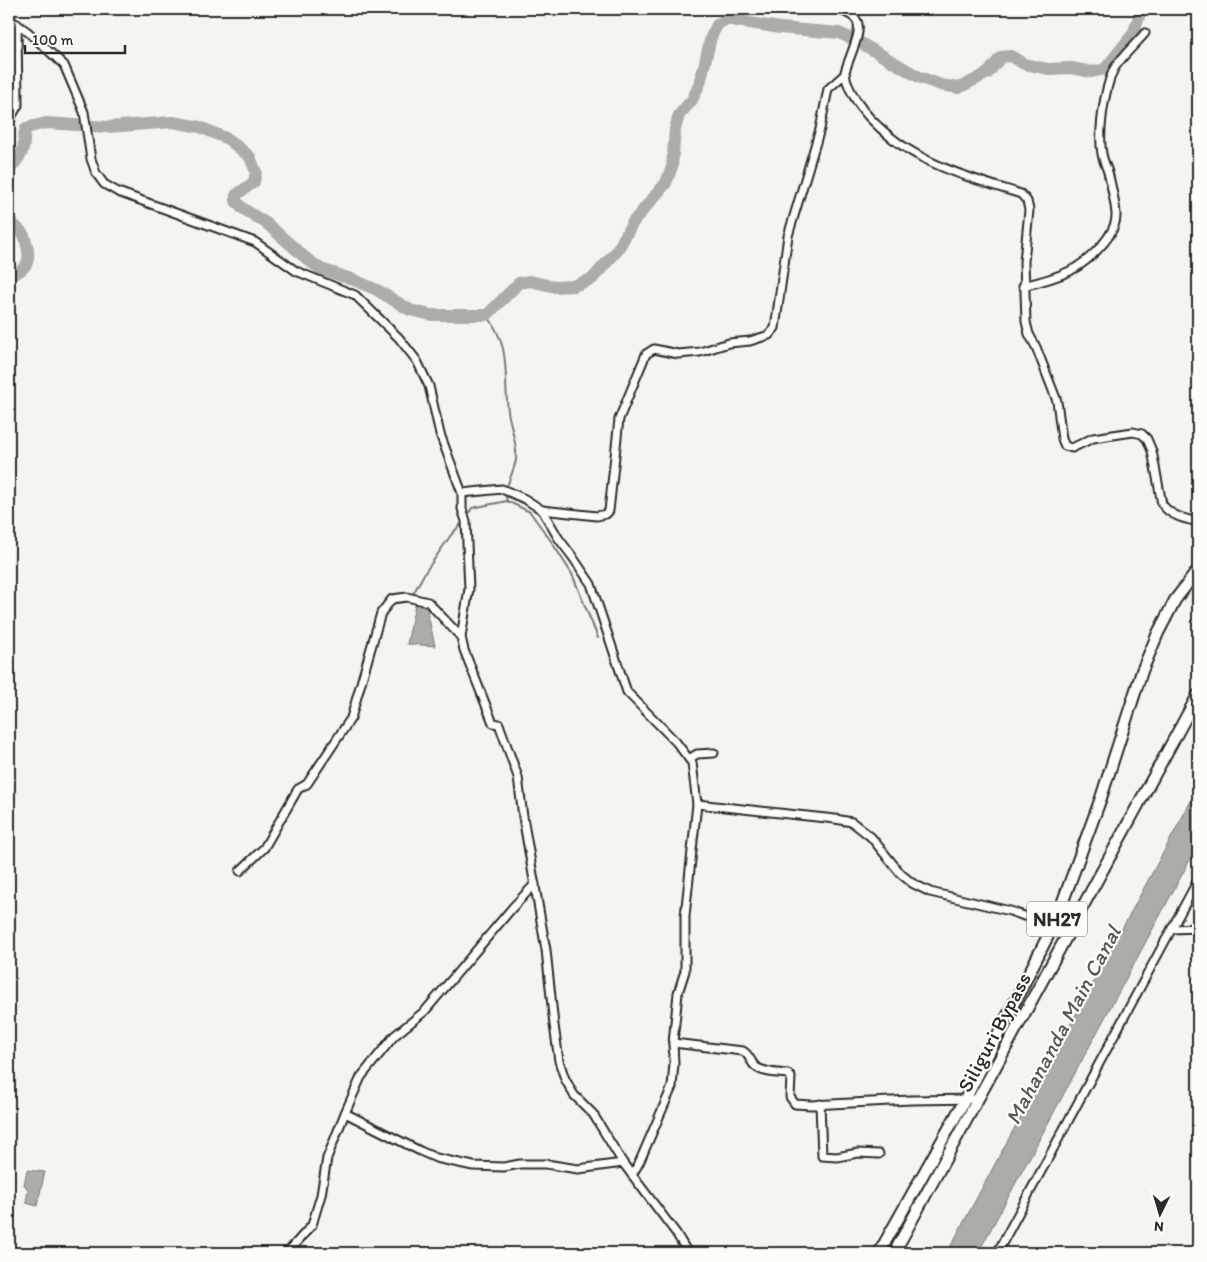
<svg xmlns="http://www.w3.org/2000/svg" width="1207" height="1262" font-family="Itim,sans-serif">
<style>
.water{fill:#adaca9;stroke:#797877}
.lines{fill:none;stroke-linecap:round;stroke-linejoin:round}
.stream{stroke:#797877;stroke-width:2}
.river{stroke:#adaca9;stroke-width:12}
.minor-casing{stroke:#2b2b2b;stroke-width:11}
.highway-casing{stroke:#2b2b2b;stroke-width:14}
.minor{stroke:#fdfcf7;stroke-width:7}
.highway{stroke:#fdfcf7;stroke-width:10}
.labels{text-anchor:middle;dominant-baseline:central;stroke-width:4.5;stroke-linejoin:round;paint-order:stroke}
.shield{fill:#fdfcf7;stroke:#6a6a68;stroke-width:1}
.shield-label{font-size:20px;font-weight:bold;fill:#2b2b2b}
.street-label{font-size:21px;fill:#2b2b2b;stroke:#fdfcf7}
.water-label{font-size:22px;font-style:italic;fill:#585857;stroke:#fdfcf7}
</style>
<rect width="100%" height="100%" fill="#f5f4ef"/>
<filter id="ink" filterUnits="userSpaceOnUse"><feTurbulence type="fractalNoise" baseFrequency=".02" numOctaves="2"/><feDisplacementMap in="SourceGraphic" scale="10" xChannelSelector="R" yChannelSelector="G"/><feConvolveMatrix kernelMatrix="1 2 1 2 8 2 1 2 1" color-interpolation-filters="sRGB"/></filter>
<g filter="url(#ink)">
<g class="water">
<polygon points="422,603 426,605 435,646 407,644 415,605"/>
<polygon points="1198,788 1198,845 978,1253 947,1253"/>
<polygon points="27,1170 45,1172 37,1206 26,1203 28,1189 24,1185"/>
</g>
<g class="lines">
<g class="stream">
<path d="M487,315C512,350 503,371 508,411C510,426 518,444 516,460C514,470 509,480 506,489"/>
<polyline points="505,494 507,501 530,512 551,541 572,574 598,638"/>
<polyline points="467,516 472,508 507,501"/>
<polyline points="412,596 424,574 451,535 463,522"/>
</g>
<g class="river">
<path d="M9,170C14,164 21,157 23,149C25,142 23,135 26,128L46,123L108,127L173,122L200,127L228,139L250,157L256,172L254,182L236,195V201L242,208L266,223L308,260L321,269L354,280L377,290L410,310L431,315H487L519,283L530,281L555,287L573,286L592,279L617,251L633,222L666,183L672,167L675,129L679,115L692,100L700,83L711,37L717,25L726,19L780,28L839,33L859,42L919,77L941,85L959,88L988,73L1001,57L1011,56L1024,64L1048,69L1071,68L1092,72L1105,69L1133,34L1139,17V9"/>
<path d="M9,219C13,226 19,228 23,234C25,236 25,239 26,242C32,261 27,270 9,276"/>
</g>
<defs>
<g id="minor">
<path d="M838,9C844,12 853,14 857,21C863,32 848,59 845,72C845,77 849,88 852,93C858,105 868,117 878,126C917,164 970,178 1021,194L1027,201L1029,210L1024,262L1026,322L1029,334L1036,347L1057,401L1062,439L1065,446L1072,448L1093,438L1133,432L1142,434L1147,439L1152,451L1162,504C1170,516 1185,519 1198,522"/>
<polyline points="925,9 929,10"/>
<polyline points="9,19 28,32 64,65 84,112 91,159 96,173 104,184 118,192 255,242 296,271 355,295 399,338 417,361 429,386 440,434 462,493 462,509 466,521 469,589 461,637 464,650 493,723 499,724 518,777 523,817 546,950 554,1025 559,1061 565,1079 574,1095 593,1114 623,1163 676,1233 688,1253"/>
<polyline points="9,121 18,105 17,24"/>
<path d="M1023,286C1040,282 1055,278 1070,271C1089,261 1117,235 1116,214C1115,200 1111,185 1108,172C1106,166 1103,160 1102,154C1098,133 1104,91 1113,71C1117,61 1137,43 1145,33"/>
<polyline points="462,493 502,489 525,499 542,510 597,516 606,514 609,511 619,419 646,354 654,349 678,354 700,352 729,343 750,341 769,335 775,328 788,236 820,129 828,89 845,74"/>
<polyline points="542,510 559,539 572,556 591,584 627,692 676,742 692,763 697,804 685,916 685,971 678,993 673,1043 674,1063 672,1087 639,1163 632,1175"/>
<polyline points="689,759 697,754 714,753"/>
<polyline points="697,804 835,819 852,822 871,837 901,874 912,883 930,892 1010,911 1024,916 1056,920 1075,920"/>
<polyline points="240,871 264,848 298,789 307,784 351,718 381,613 392,599 407,597 428,602 461,637"/>
<polyline points="1172,929 1198,928"/>
<path d="M673,1043L743,1051C750,1055 750,1062 756,1067C764,1073 779,1073 788,1074L791,1077L790,1097L795,1104L811,1105L911,1100L979,1099"/>
<polyline points="820,1104 822,1156 837,1157 858,1153 879,1154"/>
<polyline points="345,1113 420,1151 436,1158 473,1166 504,1167 520,1164 546,1164 578,1169 623,1163"/>
<polyline points="287,1253 312,1225 321,1195 327,1158 345,1113 361,1077 394,1036 425,1011 513,907 535,884"/>
<polyline points="997,1253 1198,880"/>
</g>
<g id="highway">
<polyline points="879,1253 966,1098 1056,920 1101,798 1142,671 1158,633 1175,600 1198,570"/>
<polyline points="894,1253 1198,695"/>
</g>
</defs>
<use href="#minor" class="minor-casing"/>
<use href="#highway" class="highway-casing"/>
<use href="#minor" class="minor"/>
<use href="#highway" class="highway"/>
</g>
</g>
<g class="labels">
<rect class="shield" x="1027" y="901.5" width="60" height="35" rx="4"/>
<g class="shield-label">
<text x="1057" y="919">NH27</text>
</g>
<g class="street-label">
<text transform="translate(994 1032) rotate(-62)">Siliguri Bypass</text>
</g>
<g class="water-label">
<text transform="translate(1063 1025) rotate(-62)">Mahananda Main Canal</text>
</g>
</g>
<rect width="1207" height="1262" fill="none" stroke="#fdfcf7" stroke-width="30"/>
<rect x="15" y="15" width="1177" height="1232" fill="none" stroke="#2b2b2b" stroke-width="2" filter="url(#ink)"/>
<g transform="translate(1160 1214) rotate(185)" stroke="#fdfcf7" stroke-width="4" paint-order="stroke">
<path d="M0-4L9 19L0 12L-9 19Z" fill="#2b2b2b"/>
<text y="-8" font-size="14" font-weight="bold" text-anchor="middle" fill="#2b2b2b">N</text>
</g>
<path d="M25 45v8h100v-8" fill="none" stroke="#2b2b2b" stroke-width="2.5"/>
<text x="32" y="45" font-size="15" fill="#2b2b2b" stroke="#fdfcf7" stroke-width="4" paint-order="stroke">100 m</text>
</svg>
